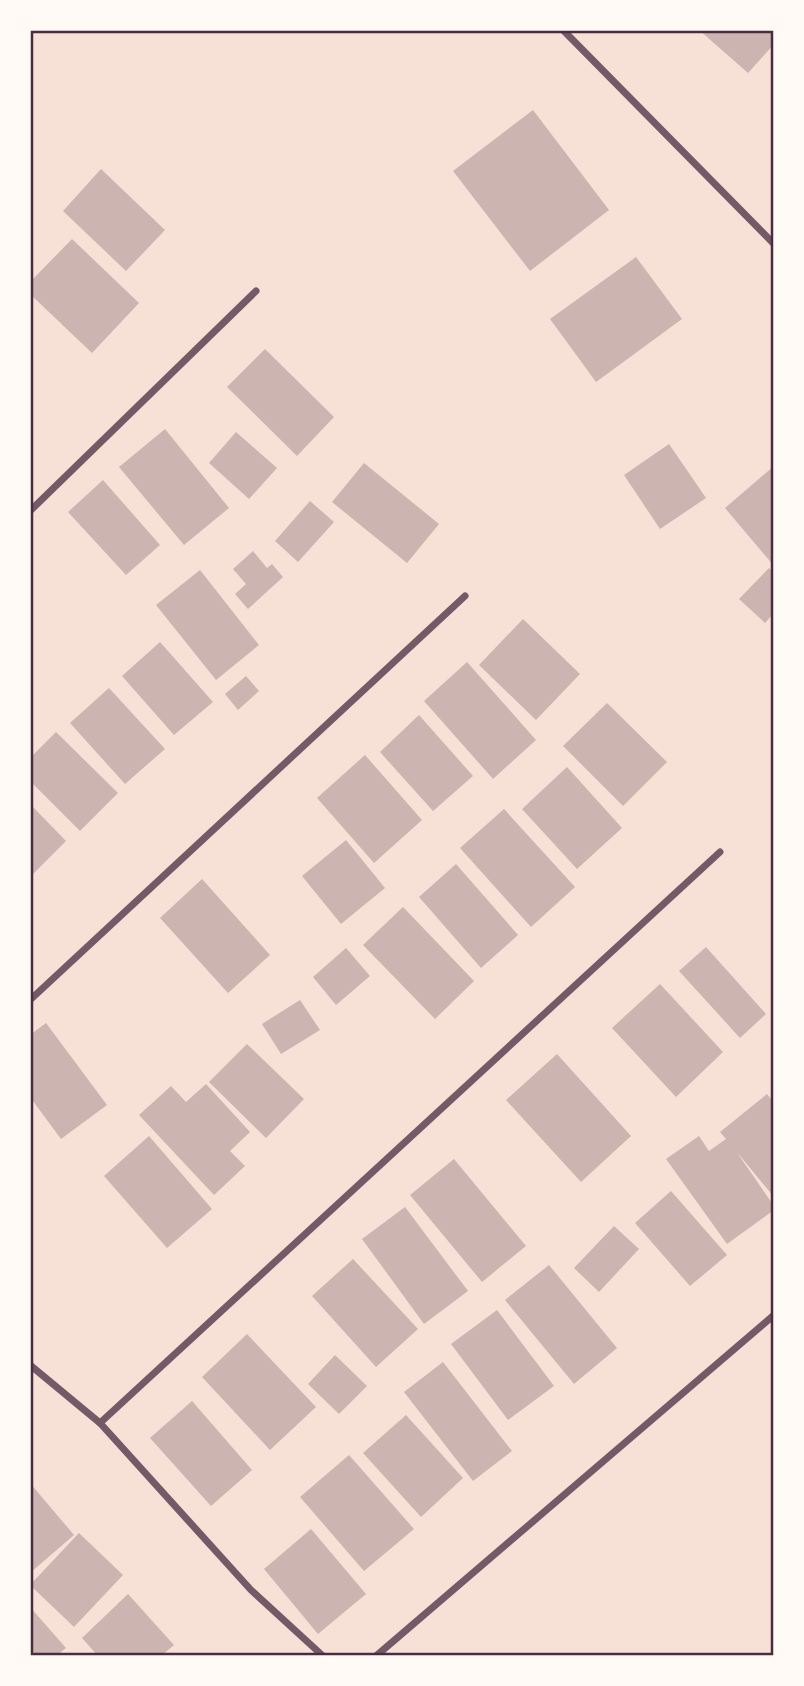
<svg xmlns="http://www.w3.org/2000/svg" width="804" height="1686" font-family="Figtree,sans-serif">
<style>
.building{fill:#ccb4b1}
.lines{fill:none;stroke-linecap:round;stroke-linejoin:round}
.minor{stroke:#755966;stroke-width:7}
.neatline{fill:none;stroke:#4a2c40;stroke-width:2.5}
</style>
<rect width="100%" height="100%" fill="#f7e1d7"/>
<g class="building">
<polygon points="699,30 774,30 774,44 748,73"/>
<polygon points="533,110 609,210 530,271 453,171"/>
<polygon points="101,169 165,230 126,271 63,211"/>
<polygon points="72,239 139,303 92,353 30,294 30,282"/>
<polygon points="636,257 682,319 596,382 550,319"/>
<polygon points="265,349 334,417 297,456 227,387"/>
<polygon points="165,429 229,508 184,545 119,467"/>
<polygon points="236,432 277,468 249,499 209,463"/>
<polygon points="669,444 706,498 660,529 624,475"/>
<polygon points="364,463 439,524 407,563 332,502"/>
<polygon points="774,466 774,566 725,508"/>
<polygon points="103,480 160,545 126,575 68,512"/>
<polygon points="310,501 334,522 298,562 275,541"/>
<polygon points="253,551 267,568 272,564 283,577 248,609 235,594 246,584 233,569"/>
<polygon points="769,568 774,573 774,613 765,623 739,599"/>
<polygon points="200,570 259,645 216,680 156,605"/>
<polygon points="523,619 580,674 536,720 479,665"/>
<polygon points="160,642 213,702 174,735 122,676"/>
<polygon points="467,662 536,740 493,779 424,701"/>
<polygon points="246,676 259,691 238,710 225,694"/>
<polygon points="109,688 165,749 125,784 70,723"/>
<polygon points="607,703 667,762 623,806 563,746"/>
<polygon points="419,715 473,776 433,811 380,752"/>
<polygon points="56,732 118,793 80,831 30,781 30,758"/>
<polygon points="365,755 422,820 374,863 317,798"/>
<polygon points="567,767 622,828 577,869 522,809"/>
<polygon points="30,804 66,841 30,877"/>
<polygon points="504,809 575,887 531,927 460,848"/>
<polygon points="346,840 385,888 341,924 302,876"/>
<polygon points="456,864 518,935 481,968 419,897"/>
<polygon points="202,879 270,955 228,993 160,918"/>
<polygon points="403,907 474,981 435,1019 363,945"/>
<polygon points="706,947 766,1014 740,1038 679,971"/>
<polygon points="346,948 370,976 336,1005 313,977"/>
<polygon points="660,984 723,1052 676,1097 612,1028"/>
<polygon points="300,1000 320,1030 281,1054 262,1024"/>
<polygon points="46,1023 107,1105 61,1139 30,1097 30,1035"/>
<polygon points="247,1044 304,1099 266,1138 209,1082"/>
<polygon points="557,1054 631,1136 581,1182 506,1100"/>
<polygon points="206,1084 250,1132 230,1151 245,1166 214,1195 139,1115 171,1086 186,1102"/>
<polygon points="767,1094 774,1103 774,1197 736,1151 774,1206 774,1210 727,1244 666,1159 699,1136 709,1151 726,1139 720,1132"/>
<polygon points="149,1136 212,1209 167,1248 104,1176"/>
<polygon points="454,1159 526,1246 482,1282 410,1195"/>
<polygon points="671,1191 727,1255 690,1286 635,1223"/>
<polygon points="405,1207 468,1291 424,1324 362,1239"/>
<polygon points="614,1226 639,1249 599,1292 574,1268"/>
<polygon points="353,1259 418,1329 376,1367 312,1296"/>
<polygon points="549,1265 617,1348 574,1384 505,1300"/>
<polygon points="497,1310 554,1386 508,1420 451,1344"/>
<polygon points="247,1334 316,1407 270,1450 202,1377"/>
<polygon points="335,1355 367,1386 339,1414 308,1384"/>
<polygon points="443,1362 512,1451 473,1481 404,1392"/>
<polygon points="192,1401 252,1470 211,1506 150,1438"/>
<polygon points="406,1415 463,1478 421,1517 363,1453"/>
<polygon points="349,1455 414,1529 364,1571 300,1497"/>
<polygon points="30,1483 74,1535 30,1573"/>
<polygon points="311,1529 366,1594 318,1634 264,1569"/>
<polygon points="79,1533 123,1575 74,1627 30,1585"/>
<polygon points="128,1594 174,1645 161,1656 98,1656 82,1638"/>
<polygon points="30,1607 66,1648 56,1656 30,1656"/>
</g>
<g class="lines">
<g class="minor">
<polyline points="563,30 774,244"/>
<polyline points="30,511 256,291"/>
<polyline points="30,1000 465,596"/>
<polyline points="30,1365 100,1423 251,1590 323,1656"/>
<polyline points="100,1423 720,852"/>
<polyline points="376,1656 774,1315"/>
</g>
</g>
<rect width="804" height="1686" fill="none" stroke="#fffaf5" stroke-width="63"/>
<rect x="32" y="32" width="740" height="1622" class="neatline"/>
</svg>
